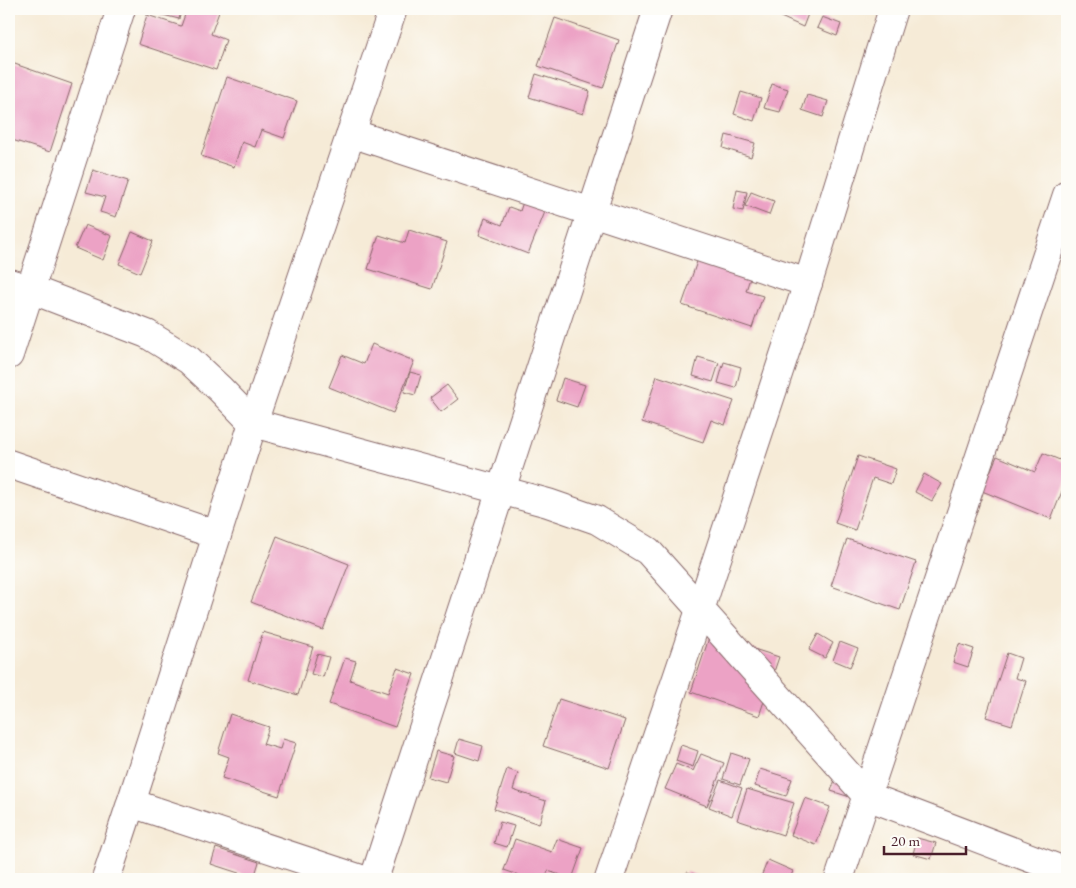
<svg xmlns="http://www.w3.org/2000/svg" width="1076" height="888" font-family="'EB Garamond',serif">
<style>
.building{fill:#eca2c5}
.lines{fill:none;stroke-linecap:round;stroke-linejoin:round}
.street-casing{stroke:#866667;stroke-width:30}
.street{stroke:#fff;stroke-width:28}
</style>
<rect width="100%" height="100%" fill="#fdfcf7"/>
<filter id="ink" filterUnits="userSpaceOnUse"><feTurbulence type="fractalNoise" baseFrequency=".02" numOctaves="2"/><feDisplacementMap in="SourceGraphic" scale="10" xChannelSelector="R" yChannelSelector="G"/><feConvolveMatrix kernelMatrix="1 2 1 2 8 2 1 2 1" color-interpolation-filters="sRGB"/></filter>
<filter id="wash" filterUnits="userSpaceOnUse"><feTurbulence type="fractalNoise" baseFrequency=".0096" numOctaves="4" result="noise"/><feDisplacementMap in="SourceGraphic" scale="20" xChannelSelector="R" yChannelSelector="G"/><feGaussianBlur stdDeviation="1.12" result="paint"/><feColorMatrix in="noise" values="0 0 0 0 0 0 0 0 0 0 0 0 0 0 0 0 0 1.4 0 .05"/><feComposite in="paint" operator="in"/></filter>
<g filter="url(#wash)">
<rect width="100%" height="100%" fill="#f6ebd7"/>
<g id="blocks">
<g class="building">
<polygon points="161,9 182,9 179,19 159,14"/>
<polygon points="187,9 210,9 219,12 211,34 226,40 216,70 138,44 147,15 181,26"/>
<polygon points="763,9 795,9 808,14 803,27"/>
<polygon points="822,17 841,24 837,36 817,28"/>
<polygon points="555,18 619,40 603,88 538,66"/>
<polygon points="9,62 72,84 50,152 9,139"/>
<polygon points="536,74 590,91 583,114 529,97"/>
<polygon points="227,77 297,101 284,138 261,130 255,147 242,142 234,167 201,156"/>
<polygon points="772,84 788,89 780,112 764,108"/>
<polygon points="741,92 761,98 754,121 734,114"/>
<polygon points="807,95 828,101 823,117 802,110"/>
<polygon points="726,135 755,143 751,157 723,148"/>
<polygon points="93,170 128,181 116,217 100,212 105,197 86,192"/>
<polygon points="737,190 747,192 743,211 733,209"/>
<polygon points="751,192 774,201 769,215 745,206"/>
<polygon points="524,199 547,207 528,254 479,235 485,218 502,225 509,207 520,211"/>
<polygon points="85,225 112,236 103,260 75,248"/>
<polygon points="409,230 447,242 432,289 368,269 379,235 405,243"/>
<polygon points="132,232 153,241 140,273 119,264"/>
<polygon points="701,250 753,268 746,291 763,296 752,328 682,305"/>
<polygon points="372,344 414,361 393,413 329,387 342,355 364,364"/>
<polygon points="698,357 719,363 713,382 693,376"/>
<polygon points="724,362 741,367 736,388 718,383"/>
<polygon points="410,372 421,375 415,395 404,392"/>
<polygon points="657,376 734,401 725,425 711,420 703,442 642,422"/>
<polygon points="563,378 585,385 577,407 556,400"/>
<polygon points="447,385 458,399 441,412 430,398"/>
<polygon points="1043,453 1067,463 1067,479 1051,519 982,491 997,456 1035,472"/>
<polygon points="858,456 896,469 891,484 873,478 855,530 835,523"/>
<polygon points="924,474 942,484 932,501 915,492"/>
<polygon points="277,536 349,564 323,630 251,602"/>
<polygon points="847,539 916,562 900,610 831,586"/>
<polygon points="263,632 313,647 298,695 248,680"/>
<polygon points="818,634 833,643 825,658 809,650"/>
<polygon points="710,635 779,657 759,716 691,692"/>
<polygon points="840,642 858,649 850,667 833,660"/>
<polygon points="959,644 974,649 968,667 953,662"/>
<polygon points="1007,653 1021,658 1015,678 1026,681 1012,725 986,717"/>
<polygon points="317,654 329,657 323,677 311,674"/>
<polygon points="345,658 356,661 350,680 388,693 397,668 414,674 395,727 329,704"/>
<polygon points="559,699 625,720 609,768 543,746"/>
<polygon points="230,714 269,727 263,744 280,749 283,739 296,743 279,796 222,778 229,757 218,753"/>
<polygon points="459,739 483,746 479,761 455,753"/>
<polygon points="681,745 698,751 693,767 676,761"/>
<polygon points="436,751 454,756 446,782 428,777"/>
<polygon points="731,753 749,759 740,785 723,779"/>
<polygon points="701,754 724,763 707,806 665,789 676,764 693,771"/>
<polygon points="507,769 518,773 513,790 546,801 539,824 494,809"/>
<polygon points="760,769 792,779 786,796 755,786"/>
<polygon points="836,777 854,784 850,797 831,791"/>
<polygon points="720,780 742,788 732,816 709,807"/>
<polygon points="747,789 794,803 783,835 737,820"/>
<polygon points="805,798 830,807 816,845 791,835"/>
<polygon points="500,822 514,826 507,847 494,843"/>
<polygon points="917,838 936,843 931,859 913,854"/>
<polygon points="515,839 552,852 557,839 583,848 572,879 548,871 545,879 530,879 504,870"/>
<polygon points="216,848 259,862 254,878 211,864"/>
<polygon points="768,860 793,871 790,879 760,879"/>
<polygon points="687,872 708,879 685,879"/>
</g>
</g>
</g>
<g filter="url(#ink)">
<use href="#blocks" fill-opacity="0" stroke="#866667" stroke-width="1"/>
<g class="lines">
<defs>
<g id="street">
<polyline points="351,133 808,283"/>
<polyline points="9,283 30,289 147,334 189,360 220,389 253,423 548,503 597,520 648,551 867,796 1067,872"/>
<polyline points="9,355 121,9"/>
<polyline points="9,464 217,535"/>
<polyline points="131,803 361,879"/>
<polyline points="106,879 131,803 253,423 393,9"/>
<polyline points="374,879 658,9"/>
<polyline points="609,879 700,610 808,283 893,9"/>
<polyline points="839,879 1067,195"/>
</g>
</defs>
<use href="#street" class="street-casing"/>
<use href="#street" class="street"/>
</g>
</g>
<rect width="1076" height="888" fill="none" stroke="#fdfcf7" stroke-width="30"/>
<path d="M884 846v8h82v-8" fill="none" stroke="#4a1f2b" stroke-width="2.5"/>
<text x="891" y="846" font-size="15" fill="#4a1f2b" stroke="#fdfcf7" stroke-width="4" paint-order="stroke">20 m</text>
</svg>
